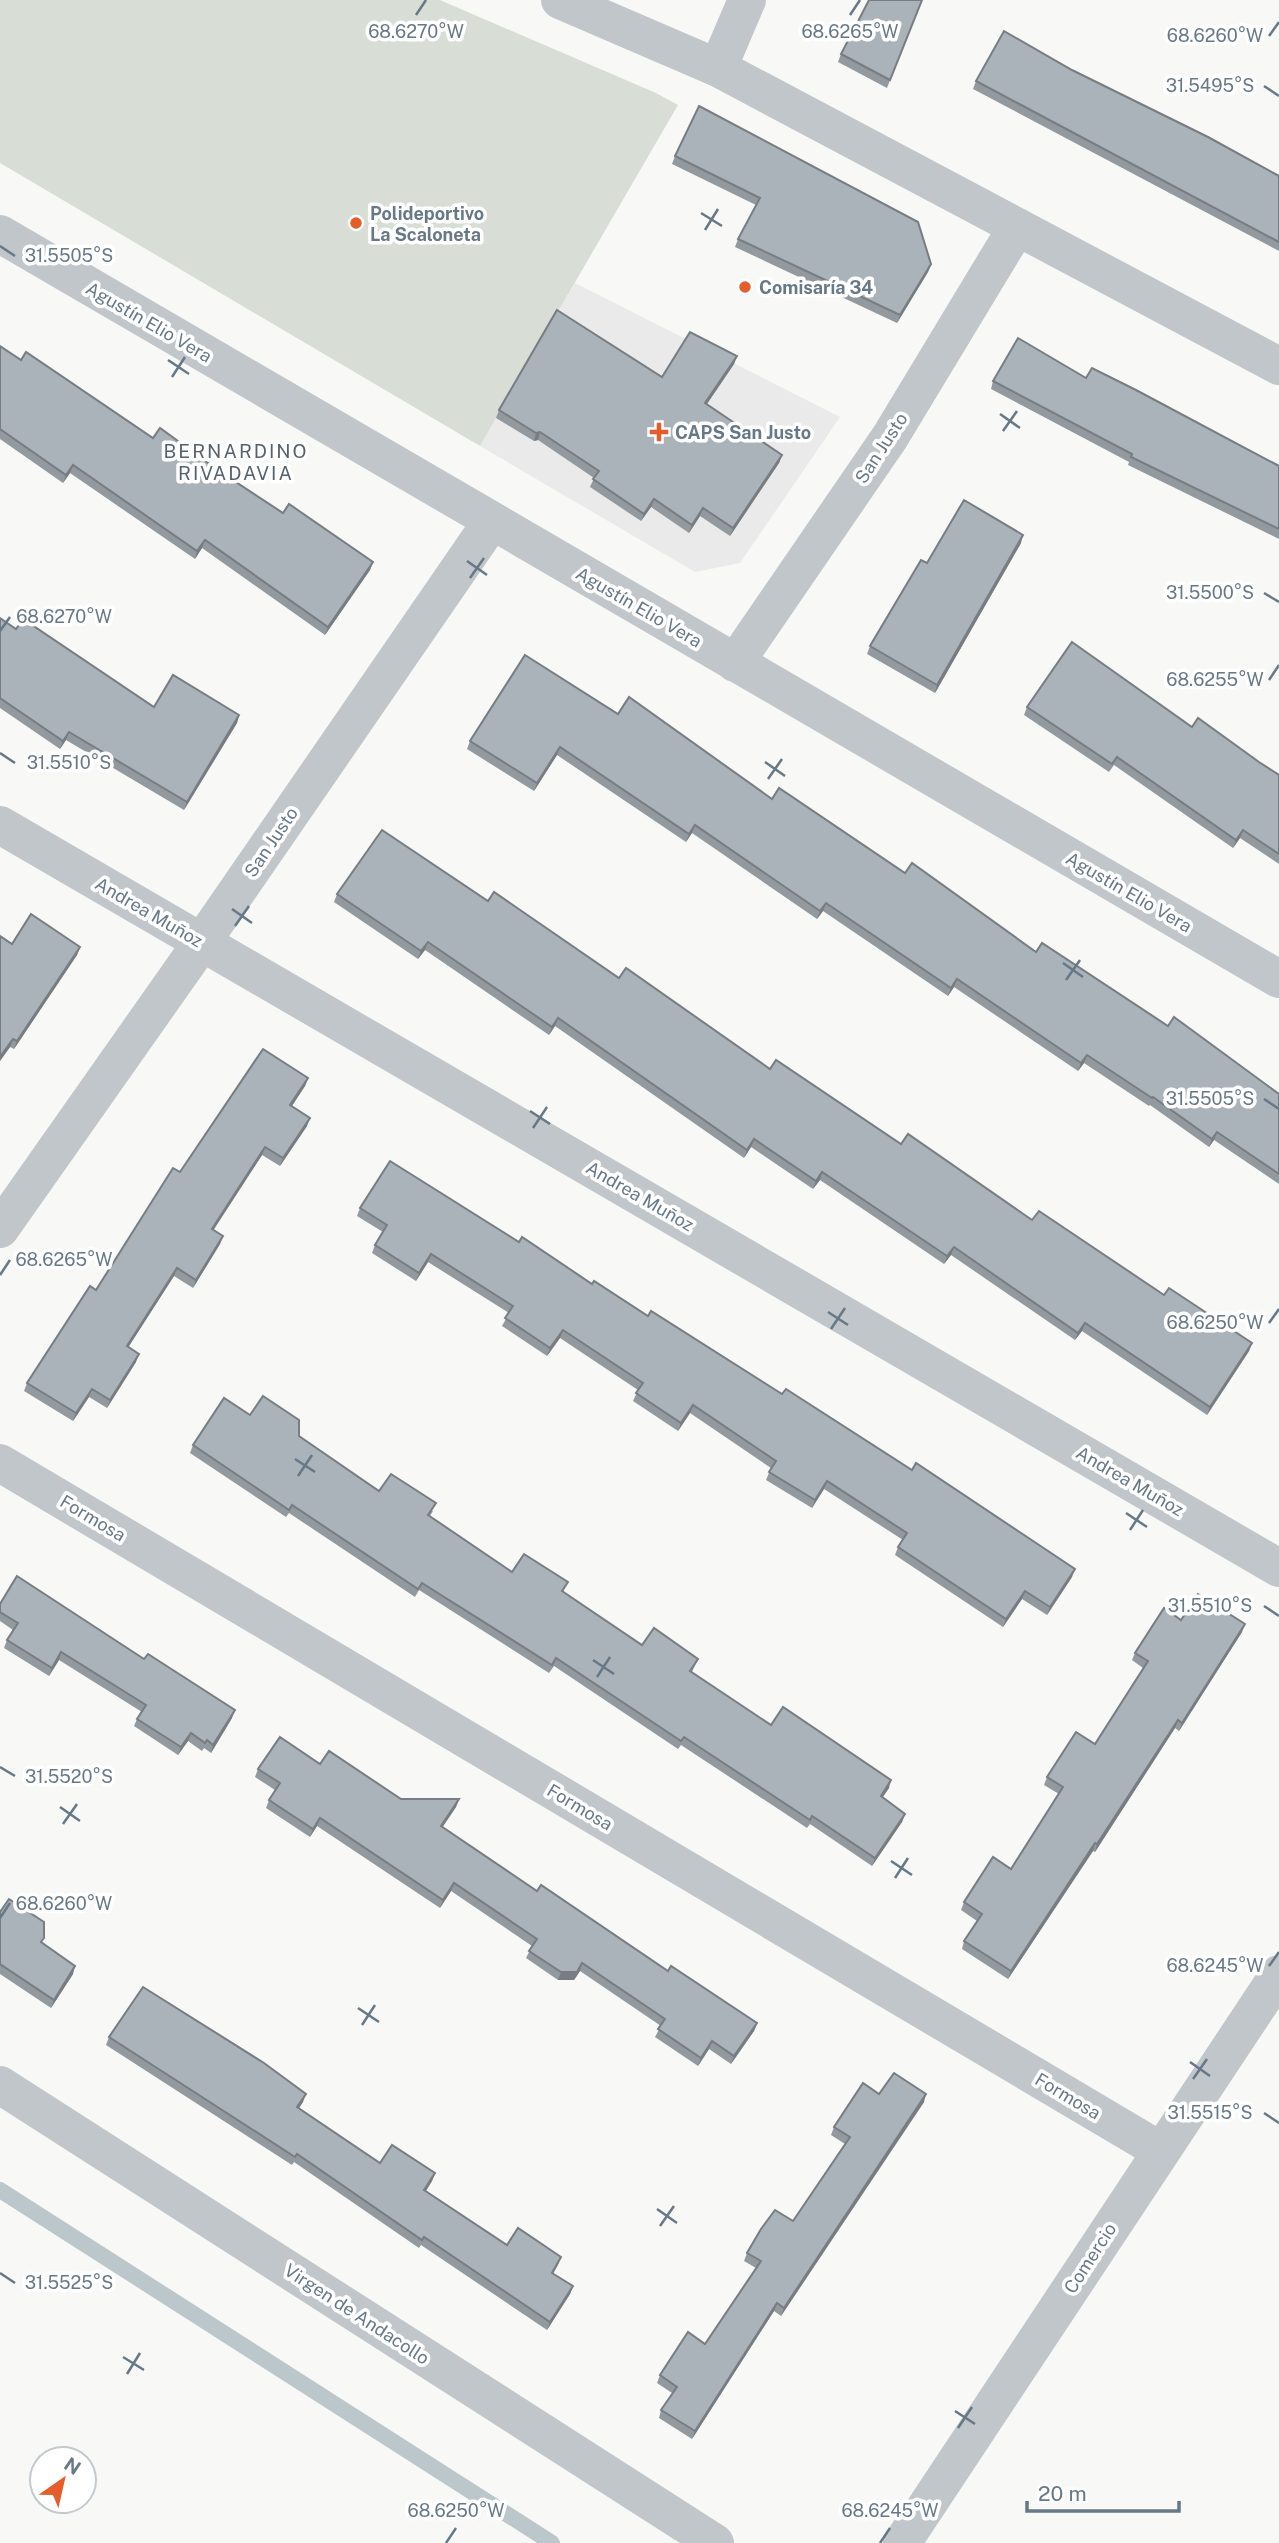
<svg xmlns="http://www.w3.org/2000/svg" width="1279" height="2543" font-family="'Public Sans',sans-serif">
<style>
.built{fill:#e9eae9}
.green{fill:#d8ded5}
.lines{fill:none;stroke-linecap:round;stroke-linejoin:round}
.stream{stroke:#bcc7cc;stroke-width:16}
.minor{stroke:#c1c6ca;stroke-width:38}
.wall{fill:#929a9f}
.shaded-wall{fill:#777d82}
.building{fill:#aab3b9;stroke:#777d82;stroke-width:2}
.ticks{fill:none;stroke:#677887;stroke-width:2.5}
.poi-dot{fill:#e55d29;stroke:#fff;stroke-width:2.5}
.labels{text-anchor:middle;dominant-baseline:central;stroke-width:7;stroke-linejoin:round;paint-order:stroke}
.poi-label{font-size:18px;font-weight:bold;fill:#677887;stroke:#fff;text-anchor:start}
.street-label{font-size:18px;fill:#677887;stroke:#fff}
.neighbourhood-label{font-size:19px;letter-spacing:2px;fill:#55616c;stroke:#fff}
.ticks-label{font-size:18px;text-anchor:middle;fill:#677887;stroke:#fff;stroke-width:7;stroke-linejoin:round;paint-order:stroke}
</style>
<rect width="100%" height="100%" fill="#f8f9f6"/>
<polygon class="built" points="575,283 840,417 740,563 695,572 480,446"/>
<polygon class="green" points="0,0 440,0 656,93 678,105 480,446 0,163"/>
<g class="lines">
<polyline class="stream" points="0,2190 552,2543"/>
<g class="minor">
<polyline points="560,0 718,68 1279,366"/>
<polyline points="718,68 747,0"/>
<polyline points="0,234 1279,979"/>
<polyline points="735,663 890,437 1017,227"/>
<polyline points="0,825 1279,1568"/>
<polyline points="0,1229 202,942 492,521"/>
<polyline points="0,1463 1161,2151"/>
<polyline points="0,2085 715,2543"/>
<polyline points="902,2543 1279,1974"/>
</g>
</g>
<g class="wall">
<polygon points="922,0 887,88 838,62 841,54"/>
<polygon points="1072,70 1279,176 1279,251 973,89 976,81"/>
<polygon points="675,156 931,264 928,272 897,323 735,247 738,239 756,205 672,164"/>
<polygon points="0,346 21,360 153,438 219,471 283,513 373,562 370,570 325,635 202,548 195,559 70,473 63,483 0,439"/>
<polygon points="737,356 734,364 707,404 782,455 779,463 730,536 700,516 689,533 651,507 641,521 590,487 594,478 538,440 534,441 496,418 499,410 662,377"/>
<polygon points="1086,378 1279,466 1279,539 1128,465 1129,462 991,389 993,381"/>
<polygon points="1021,543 935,693 867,654 870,646"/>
<polygon points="0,618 16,629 154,707 239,715 237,723 184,810 66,740 60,749 0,708"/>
<polygon points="1027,707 1192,727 1259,762 1279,775 1279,864 1240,838 1233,848 1114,765 1109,772 1024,715"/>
<polygon points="618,714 905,873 1036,952 1168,1026 1279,1094 1279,1184 1214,1140 1209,1147 1150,1105 1149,1106 1084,1063 1078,1071 954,987 948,996 823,911 817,919 692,833 686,842 557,755 534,791 467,749 470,741"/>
<polygon points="337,894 488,901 770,1069 1032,1220 1164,1295 1252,1343 1249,1351 1207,1415 1082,1331 1075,1340 951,1255 944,1264 820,1180 813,1189 751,1147 744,1158 555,1026 549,1035 425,950 418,959 334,902"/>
<polygon points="0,936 12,944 80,947 77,955 14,1049 10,1047 0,1061"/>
<polygon points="308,1078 305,1086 292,1106 307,1126 280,1166 262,1155 213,1230 220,1244 193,1288 174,1276 128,1347 136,1362 107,1408 89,1397 73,1421 24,1391 27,1383 96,1290 180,1172"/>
<polygon points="360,1208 519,1242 648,1316 1072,1577 1047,1615 1022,1599 1003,1627 895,1555 898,1547 903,1540 824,1489 812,1508 766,1480 771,1468 690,1413 678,1431 633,1401 638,1390 560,1338 547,1356 502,1326 509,1313 428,1262 416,1281 372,1253 375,1245 383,1232 357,1216"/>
<polygon points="250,1415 299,1436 379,1491 433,1511 430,1516 512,1572 568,1582 563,1592 642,1645 698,1659 692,1672 771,1725 889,1788 882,1798 905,1814 902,1822 872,1866 810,1824 807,1828 681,1745 678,1749 554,1666 549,1673 419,1590 415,1597 289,1513 286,1517 190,1453 193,1445"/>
<polygon points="0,1604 232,1718 211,1753 204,1748 202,1751 188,1741 178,1755 134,1726 137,1719 142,1712 59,1660 49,1676 4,1648 7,1640 13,1630 0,1621"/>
<polygon points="1181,1620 1242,1632 1179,1731 1175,1728 1095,1852 1093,1851 1008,1979 962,1949 964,1941 977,1921 961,1910 964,1902 1011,1869 1059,1794 1044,1785 1047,1777 1095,1744 1143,1668 1132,1660 1135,1653"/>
<polygon points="320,1764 401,1799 459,1799 456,1807 442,1827 537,1891 668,1971 757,2023 754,2031 731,2064 709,2049 698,2066 655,2037 661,2026 580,1971 574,1980 558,1980 526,1958 532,1946 451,1891 440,1908 317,1826 310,1837 266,1808 269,1800 275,1790 255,1777 258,1769"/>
<polygon points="0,1912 42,1943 73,1974 51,2008 0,1974"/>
<polygon points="109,2037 303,2102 299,2108 380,2163 435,2173 432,2181 426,2191 507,2245 561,2257 558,2265 553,2274 573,2286 570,2294 547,2330 421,2245 419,2248 294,2162 292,2165 106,2045"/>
<polygon points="879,2094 924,2102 781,2316 774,2311 692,2439 659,2418 661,2410 672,2393 657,2383 660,2375 705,2344 756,2268 744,2261 747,2253 793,2221 845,2144 831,2135 834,2127"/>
</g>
<g class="shaded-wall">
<polygon points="931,264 928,272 897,323 900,315"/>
<polygon points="737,356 734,364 702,411 705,403"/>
<polygon points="540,432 538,440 534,441 536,433"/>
<polygon points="782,455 779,463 730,536 733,528"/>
<polygon points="73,465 70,473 63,483 66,475"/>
<polygon points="654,499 651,507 641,521 644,514"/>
<polygon points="703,508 700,516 689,533 692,525"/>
<polygon points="1023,535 1021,543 935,693 937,685"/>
<polygon points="205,540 202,548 195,559 197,551"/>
<polygon points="373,562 370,570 325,635 328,627"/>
<polygon points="239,715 237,723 184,810 187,802"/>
<polygon points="69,732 66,740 60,749 63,741"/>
<polygon points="560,747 557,755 534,791 537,783"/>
<polygon points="695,825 692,833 686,842 689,834"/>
<polygon points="1243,830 1240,838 1233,848 1236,840"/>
<polygon points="826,903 823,911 817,919 820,911"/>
<polygon points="428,942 425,950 418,959 421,951"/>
<polygon points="80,947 77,955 14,1049 17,1041"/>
<polygon points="957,979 954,987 948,996 951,988"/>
<polygon points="558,1018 555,1026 549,1035 552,1027"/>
<polygon points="13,1039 10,1047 0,1061 0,1057"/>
<polygon points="1087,1055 1084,1063 1078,1071 1081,1063"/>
<polygon points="308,1078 305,1086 287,1113 290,1105"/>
<polygon points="310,1118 307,1126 280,1166 283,1158"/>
<polygon points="1217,1132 1214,1140 1209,1147 1212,1139"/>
<polygon points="754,1139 751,1147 744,1158 747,1150"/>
<polygon points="265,1147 262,1155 209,1237 212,1229"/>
<polygon points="822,1172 820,1180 813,1189 816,1181"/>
<polygon points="223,1236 220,1244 193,1288 196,1280"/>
<polygon points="954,1247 951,1255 944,1264 947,1256"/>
<polygon points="431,1254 428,1262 416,1281 419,1273"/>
<polygon points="177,1268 174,1276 124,1354 127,1346"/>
<polygon points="1085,1323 1082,1331 1075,1340 1078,1333"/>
<polygon points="563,1330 560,1338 547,1356 550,1348"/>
<polygon points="1252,1343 1249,1351 1207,1415 1210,1407"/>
<polygon points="139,1354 136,1362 107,1408 110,1400"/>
<polygon points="92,1389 89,1397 73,1421 76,1413"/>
<polygon points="693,1405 690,1413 678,1431 681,1423"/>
<polygon points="827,1481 824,1489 812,1508 815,1500"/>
<polygon points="1075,1569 1072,1577 1047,1615 1050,1607"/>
<polygon points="1025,1591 1022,1599 1003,1627 1006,1619"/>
<polygon points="1245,1624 1242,1632 1179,1731 1182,1723"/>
<polygon points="61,1652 59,1660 49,1676 52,1668"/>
<polygon points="235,1710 232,1718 211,1753 213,1745"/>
<polygon points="1178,1720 1175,1728 1095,1852 1097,1844"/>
<polygon points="191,1733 188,1741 178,1755 181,1747"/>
<polygon points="891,1780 889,1788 878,1804 881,1796"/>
<polygon points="459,1799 456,1807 438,1834 441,1826"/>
<polygon points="905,1814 902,1822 872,1866 875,1858"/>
<polygon points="320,1818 317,1826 310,1837 313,1829"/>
<polygon points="1095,1843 1093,1851 1008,1979 1011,1971"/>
<polygon points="454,1883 451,1891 440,1908 443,1900"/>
<polygon points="582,1963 580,1971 574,1980 558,1980 561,1972"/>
<polygon points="75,1966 73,1974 51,2008 54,2000"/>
<polygon points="757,2023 754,2031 731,2064 734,2056"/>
<polygon points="712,2041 709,2049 698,2066 701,2058"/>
<polygon points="306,2094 303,2102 294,2115 297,2107"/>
<polygon points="926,2094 924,2102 781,2316 784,2308"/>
<polygon points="435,2173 432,2181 421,2198 424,2190"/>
<polygon points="573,2286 570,2294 547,2330 550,2322"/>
<polygon points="777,2303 774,2311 692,2439 695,2431"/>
</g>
<g class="building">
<polygon points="869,0 922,0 890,80 841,54"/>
<polygon points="1004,31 1072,70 1208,137 1279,176 1279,242 976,81"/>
<polygon points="699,106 918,222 931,264 900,315 738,239 760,198 675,156"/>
<polygon points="557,310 662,377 690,332 737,356 705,403 782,455 733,528 703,508 692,525 654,499 644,514 593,479 599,471 540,432 536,433 499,410"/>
<polygon points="1018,338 1086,378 1092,368 1136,390 1279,466 1279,529 1131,457 1132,454 993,381"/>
<polygon points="0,346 21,360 26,352 153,438 160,428 219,471 283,513 289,504 373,562 328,627 205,540 197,551 73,465 66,475 0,429"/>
<polygon points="964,500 1023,535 937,685 870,646 921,560 927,563"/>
<polygon points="0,618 16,629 23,619 154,707 173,675 239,715 187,802 69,732 63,741 0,698"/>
<polygon points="1072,642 1192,727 1198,718 1259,762 1279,775 1279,854 1243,830 1236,840 1117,757 1112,764 1027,707"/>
<polygon points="525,655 618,714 629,697 772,799 779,788 905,873 912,863 1036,952 1042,943 1168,1026 1174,1017 1279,1094 1279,1174 1217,1132 1212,1139 1153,1097 1152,1098 1087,1055 1081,1063 957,979 951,988 826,903 820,911 695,825 689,834 560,747 537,783 470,741"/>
<polygon points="382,830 488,901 494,892 619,978 626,968 770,1069 776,1060 901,1144 908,1134 1032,1220 1039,1211 1164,1295 1169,1288 1252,1343 1210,1407 1085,1323 1078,1333 954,1247 947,1256 822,1172 816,1181 754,1139 747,1150 558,1018 552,1027 428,942 421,951 337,894"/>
<polygon points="31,914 80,947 17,1041 13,1039 0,1057 0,936 12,944"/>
<polygon points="263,1049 308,1078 290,1105 310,1118 283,1158 265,1147 212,1229 223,1236 196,1280 177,1268 127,1346 139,1354 110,1400 92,1389 76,1413 27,1383 90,1286 96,1290 173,1168 180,1172"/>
<polygon points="390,1161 519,1242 522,1237 592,1284 594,1281 648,1316 651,1311 782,1394 786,1389 912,1470 916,1463 1075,1569 1050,1607 1025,1591 1006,1619 898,1547 907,1533 827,1481 815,1500 769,1472 776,1461 693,1405 681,1423 636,1393 643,1383 563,1330 550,1348 505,1318 513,1306 431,1254 419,1273 375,1245 387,1225 360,1208"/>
<polygon points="263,1396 299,1420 299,1436 379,1491 391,1474 436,1503 428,1515 512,1572 524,1554 568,1582 562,1591 642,1645 654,1628 698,1659 690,1671 771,1725 783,1707 891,1780 881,1796 905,1814 875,1858 812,1816 810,1820 684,1737 681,1741 556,1658 552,1665 422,1583 418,1589 292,1505 289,1510 193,1445 224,1398 250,1415"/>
<polygon points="17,1576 144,1659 148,1654 235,1710 213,1745 207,1740 205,1743 191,1733 181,1747 137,1719 146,1705 61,1652 52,1668 7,1640 18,1623 0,1612 0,1604"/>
<polygon points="1198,1594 1245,1624 1182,1723 1178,1720 1097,1844 1095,1843 1011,1971 964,1941 982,1914 964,1902 993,1857 1011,1869 1063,1787 1047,1777 1076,1732 1095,1744 1148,1661 1135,1653 1164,1608 1181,1620"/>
<polygon points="280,1737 320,1764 329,1751 401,1799 459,1799 441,1826 537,1891 541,1885 668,1971 671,1966 757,2023 734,2056 712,2041 701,2058 658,2029 665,2019 582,1963 577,1972 561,1972 529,1951 537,1939 454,1883 443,1900 320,1818 313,1829 269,1800 280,1783 258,1769"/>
<polygon points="9,1899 44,1922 44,1938 41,1942 75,1966 54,2000 0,1964 0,1912"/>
<polygon points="143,1987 264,2063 306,2094 297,2107 380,2163 392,2145 435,2173 424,2190 507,2245 518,2228 561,2257 552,2273 573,2286 550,2322 424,2237 422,2240 297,2154 295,2157 109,2037"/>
<polygon points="894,2073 926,2094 784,2308 777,2303 695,2431 661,2410 677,2387 660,2375 688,2332 705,2344 761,2261 747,2253 761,2229 775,2210 793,2221 850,2137 834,2127 863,2083 879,2094"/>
</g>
<path class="ticks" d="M416,15L426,0M850,15L860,0M1269,36L1279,22M1264,86L1279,96M701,213L722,226M705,230L718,209M0,246L15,256M168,360L189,374M172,377L185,357M1000,414L1020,428M1003,431L1017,411M467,561L487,575M470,578L484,558M1264,593L1279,602M0,631L10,617M1269,680L1279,665M0,753L15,763M765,762L785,776M768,779L782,759M232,909L252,923M235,926L249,906M1063,963L1083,977M1066,980L1080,960M1264,1099L1279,1109M530,1111L550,1124M533,1128L547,1107M0,1275L10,1260M828,1312L848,1325M1269,1323L1279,1309M831,1329L845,1308M295,1459L315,1472M298,1476L312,1455M1126,1513L1147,1527M1130,1530L1143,1510M1264,1606L1279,1616M593,1660L614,1674M597,1677L610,1657M0,1767L15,1776M60,1807L80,1821M63,1824L77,1804M891,1861L912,1875M895,1878L908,1858M0,1918L10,1903M1269,1966L1279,1952M358,2008L379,2022M362,2025L375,2005M1190,2062L1210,2076M1193,2079L1207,2059M1264,2113L1279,2123M657,2209L677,2223M660,2226L674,2206M0,2273L15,2283M123,2357L144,2370M127,2374L140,2353M955,2411L975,2424M958,2428L972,2407M446,2543L456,2528M880,2543L890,2528"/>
<g class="poi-dot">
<circle cx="356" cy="223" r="7"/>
<circle cx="745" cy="287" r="7"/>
<path d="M655.5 421.5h7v7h7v7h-7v7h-7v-7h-7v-7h7z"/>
</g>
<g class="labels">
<g class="poi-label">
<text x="370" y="213">Polideportivo<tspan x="370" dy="21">La Scaloneta</tspan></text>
<text x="759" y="287">Comisaría 34</text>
<text x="675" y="432">CAPS San Justo</text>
</g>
<g class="street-label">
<text transform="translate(149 322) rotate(30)">Agustín Elio Vera</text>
<text transform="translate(881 448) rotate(-57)">San Justo</text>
<text transform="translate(639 607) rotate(30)">Agustín Elio Vera</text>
<text transform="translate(271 842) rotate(-56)">San Justo</text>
<text transform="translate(1129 892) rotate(30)">Agustín Elio Vera</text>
<text transform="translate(149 912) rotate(30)">Andrea Muñoz</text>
<text transform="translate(640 1196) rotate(30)">Andrea Muñoz</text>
<text transform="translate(1130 1481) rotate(30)">Andrea Muñoz</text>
<text transform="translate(93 1518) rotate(31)">Formosa</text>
<text transform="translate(580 1807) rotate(31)">Formosa</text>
<text transform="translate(1068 2096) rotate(31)">Formosa</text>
<text transform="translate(1090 2258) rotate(-57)">Comercio</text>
<text transform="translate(357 2314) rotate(33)">Virgen de Andacollo</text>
</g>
<g class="neighbourhood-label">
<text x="236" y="451">BERNARDINO<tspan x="236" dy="22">RIVADAVIA</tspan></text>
</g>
</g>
<g class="ticks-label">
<text x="416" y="38">68.6270°W</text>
<text x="850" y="38">68.6265°W</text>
<text x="1215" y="42">68.6260°W</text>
<text x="1210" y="92">31.5495°S</text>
<text x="69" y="262">31.5505°S</text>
<text x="1210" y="599">31.5500°S</text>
<text x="64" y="623">68.6270°W</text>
<text x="1215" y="686">68.6255°W</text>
<text x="69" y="769">31.5510°S</text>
<text x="1210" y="1105">31.5505°S</text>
<text x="64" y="1266">68.6265°W</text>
<text x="1215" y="1329">68.6250°W</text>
<text x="1210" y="1612">31.5510°S</text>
<text x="69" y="1783">31.5520°S</text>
<text x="64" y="1910">68.6260°W</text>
<text x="1215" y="1972">68.6245°W</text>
<text x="1210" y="2119">31.5515°S</text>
<text x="69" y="2289">31.5525°S</text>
<text x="456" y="2517">68.6250°W</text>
<text x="890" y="2517">68.6245°W</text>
</g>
<g transform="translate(63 2480) rotate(34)"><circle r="33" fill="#ffffff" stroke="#c2c9cf" stroke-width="2"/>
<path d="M0-5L12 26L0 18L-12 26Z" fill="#e55d29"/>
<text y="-10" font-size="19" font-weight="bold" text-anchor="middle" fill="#677887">N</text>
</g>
<path d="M1027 2501v10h152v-10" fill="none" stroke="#677887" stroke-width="3.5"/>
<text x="1038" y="2501" font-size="21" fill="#677887" stroke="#ffffff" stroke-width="5" paint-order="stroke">20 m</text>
</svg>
